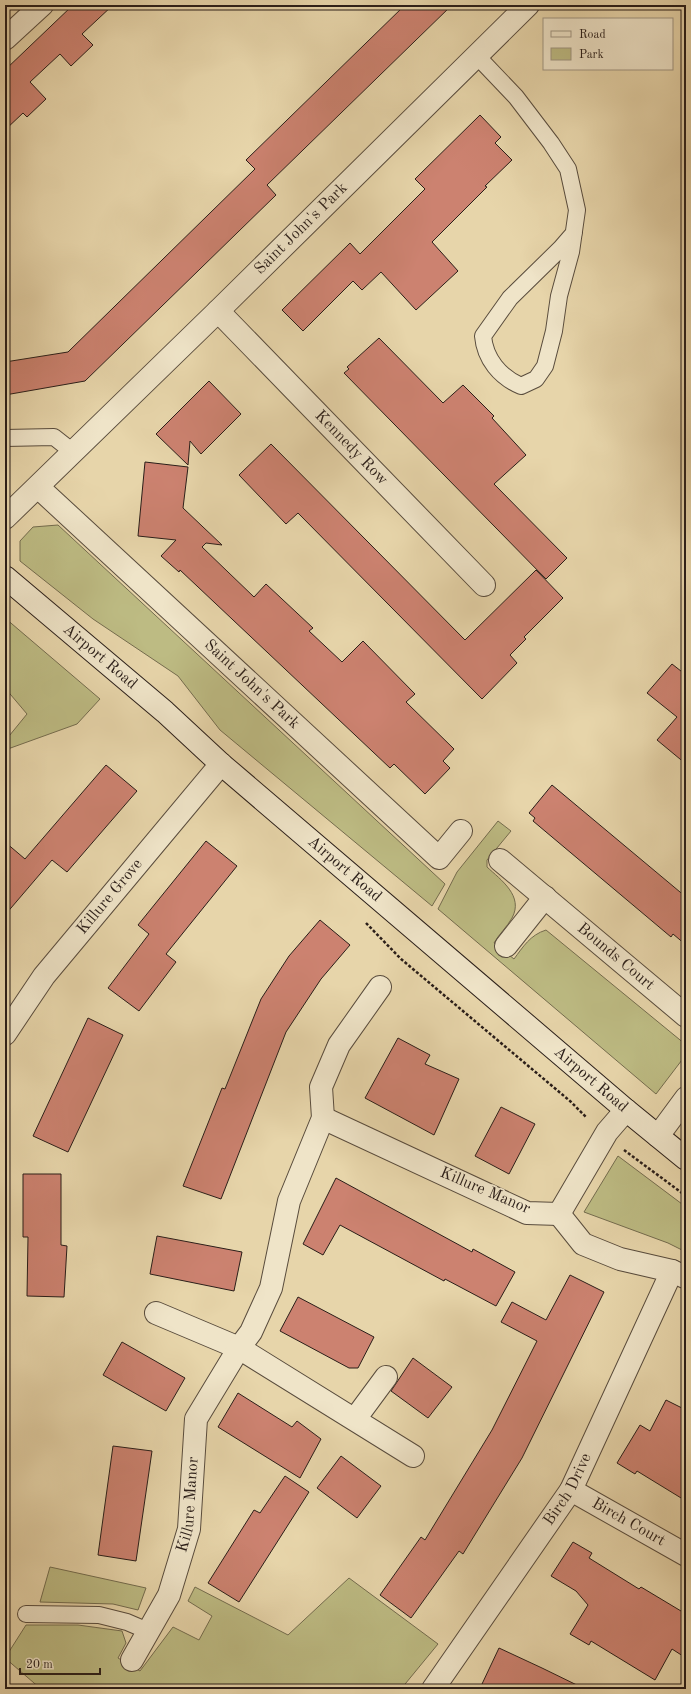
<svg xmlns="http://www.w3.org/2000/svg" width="691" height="1694" font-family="'Old Standard TT',serif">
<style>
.green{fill:#bdbb83;stroke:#746c4e}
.building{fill:#cc8270;stroke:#2a1e19}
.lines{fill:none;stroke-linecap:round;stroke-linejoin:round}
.service-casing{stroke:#594c3d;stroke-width:18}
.minor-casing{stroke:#594c3d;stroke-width:24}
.secondary-casing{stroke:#2a1e19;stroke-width:24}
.path{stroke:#2a1e19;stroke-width:2.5;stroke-dasharray:3 2;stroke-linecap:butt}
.service{stroke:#efe4c8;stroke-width:16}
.minor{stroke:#efe4c8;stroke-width:22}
.secondary{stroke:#efe4c8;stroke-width:22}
.labels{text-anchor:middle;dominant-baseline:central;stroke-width:3.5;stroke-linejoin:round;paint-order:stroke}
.street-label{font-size:16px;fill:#2a1e19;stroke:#efe4c8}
</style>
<rect width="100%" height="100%" fill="#e7d5aa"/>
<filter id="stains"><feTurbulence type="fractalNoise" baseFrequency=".005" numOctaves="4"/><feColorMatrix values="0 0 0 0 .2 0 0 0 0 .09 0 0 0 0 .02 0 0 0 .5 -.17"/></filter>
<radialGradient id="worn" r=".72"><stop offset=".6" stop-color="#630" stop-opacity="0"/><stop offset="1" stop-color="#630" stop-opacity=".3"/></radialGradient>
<g class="green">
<polygon points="58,525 445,884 432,906 220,730 178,676 93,619 20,561 20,541 33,527"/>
<polygon points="5,618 100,699 77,724 5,750 5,741 27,714 5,688"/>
<path d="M498,821L511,831L487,860V867C501,880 524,896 512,918C507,927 499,934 494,943L514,959C523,947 530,935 546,930L685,1044V1056L656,1094L438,909L457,872Z"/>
<polygon points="618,1156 686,1207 686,1252 668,1243 584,1212"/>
<polygon points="50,1567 146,1588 138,1610 113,1604 40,1602"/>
<polygon points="349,1578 438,1644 401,1689 41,1689 5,1658 26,1625 78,1625 122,1631 126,1643 118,1658 140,1671 173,1627 199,1640 212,1616 188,1601 195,1587 288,1635"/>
</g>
<g class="building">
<polygon points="73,5 113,5 82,34 93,45 71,66 60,54 30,82 46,99 27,117 23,113 5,130 5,70"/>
<polygon points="405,5 452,5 267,185 276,195 85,381 5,395 5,362 68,352 255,169 246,160"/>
<polygon points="480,115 501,137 495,143 512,160 485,186 487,187 432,242 458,271 416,310 381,272 362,290 353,281 303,331 282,310 350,243 360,254 425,189 415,179"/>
<polygon points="379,338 443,403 463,385 494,416 492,418 526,455 494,484 567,558 546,579 344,373 349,369 347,367"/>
<polygon points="209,381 241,414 201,454 190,441 188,465 156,434"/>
<polygon points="271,444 465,640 536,570 563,598 524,637 526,639 510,655 517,663 482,699 298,513 286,524 239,475"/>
<polygon points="145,462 188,467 183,508 222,545 206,543 202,547 254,597 266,584 313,628 309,631 342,662 363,641 415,694 406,702 454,749 443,761 450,768 425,794 394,764 390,768 180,570 179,572 161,556 176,540 138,536"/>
<polygon points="672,664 686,675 686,764 657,740 677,717 647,693"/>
<polygon points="106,765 137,791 67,872 52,860 5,915 5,842 25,859"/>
<polygon points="552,785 686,897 686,945 673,934 671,937 533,821 535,818 529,813"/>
<polygon points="206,841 237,866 166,954 176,962 139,1011 108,988 149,934 138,925"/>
<polygon points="320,920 350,945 321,979 286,1032 221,1199 183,1186 222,1088 225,1089 261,999 289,956"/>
<polygon points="88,1018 123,1035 68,1152 33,1136"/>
<polygon points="398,1038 430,1055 425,1064 459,1079 434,1135 365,1098"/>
<polygon points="501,1107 535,1124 509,1174 475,1156"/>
<polygon points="23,1174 61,1174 61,1245 67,1246 64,1297 27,1296 28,1237 23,1237"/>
<polygon points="336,1178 472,1252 473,1249 515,1272 496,1306 445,1279 444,1281 340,1225 323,1255 303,1244"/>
<polygon points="157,1236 242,1252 234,1291 150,1274"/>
<polygon points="570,1275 604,1292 522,1458 463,1554 459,1551 411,1618 380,1595 421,1537 425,1540 492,1430 537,1341 501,1322 512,1302 546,1320"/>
<polygon points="298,1297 374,1337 358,1368 349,1368 280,1331"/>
<polygon points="122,1342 185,1378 166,1411 103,1375"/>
<polygon points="413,1358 452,1387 428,1418 391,1391"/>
<polygon points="238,1393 292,1427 297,1421 321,1439 300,1478 218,1427"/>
<polygon points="666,1400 686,1410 686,1501 637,1471 635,1474 617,1463 640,1425 650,1431"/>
<polygon points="113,1446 152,1451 136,1561 98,1555"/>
<polygon points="341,1456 381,1486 357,1518 317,1488"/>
<polygon points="285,1476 309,1492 239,1602 208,1583 254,1510 260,1513"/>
<polygon points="573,1542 592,1553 589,1558 639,1589 641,1587 686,1614 686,1658 672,1649 655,1680 591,1641 589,1645 570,1634 588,1605 576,1591 551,1576"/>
<polygon points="499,1648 542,1668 585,1689 494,1689 482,1684"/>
</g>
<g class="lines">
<defs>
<g id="service">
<path d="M476,55L516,97L551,143L568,169L577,210L571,252L559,296L554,331L545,366L536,379L521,386C500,377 485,359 483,336L510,298L561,248L574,233"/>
<polyline points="5,438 54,437 73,452"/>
<polyline points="26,1614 99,1615 127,1622 148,1631"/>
</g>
<g id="minor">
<polyline points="5,39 42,5"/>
<path id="s1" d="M218,311L484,585"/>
<path id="s2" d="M38,487L439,858L461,831"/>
<path id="s3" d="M5,518L218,311L528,5"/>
<path id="s4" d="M500,860L686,1016"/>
<polyline points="506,946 545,897"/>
<path id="s5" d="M5,1034L44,976L221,764"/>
<polyline points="323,1118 527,1213 559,1214"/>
<polyline points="658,1136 686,1098"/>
<polyline points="559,1214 583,1244 620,1259 672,1271 685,1277"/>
<polyline points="559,1214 607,1132 626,1110"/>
<polyline points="156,1313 239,1348 413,1456"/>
<polyline points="355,1419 386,1377"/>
<path id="s6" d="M571,1490L686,1555"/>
<path id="s7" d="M132,1660L169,1595L189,1529L196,1419L239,1348L251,1332L271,1288L289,1201L323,1118L321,1087L339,1045L380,987"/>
<path id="s8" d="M433,1689L571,1490L672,1271"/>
</g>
<g id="secondary">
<path id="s9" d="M5,577L165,712L221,764L626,1110L686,1159"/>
</g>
</defs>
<use href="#service" class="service-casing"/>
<use href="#minor" class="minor-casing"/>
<use href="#secondary" class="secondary-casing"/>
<g class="path">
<polyline points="366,923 401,959 570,1101 587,1118"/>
<polyline points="624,1150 686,1196"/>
</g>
<use href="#service" class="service"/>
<use href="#minor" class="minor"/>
<use href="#secondary" class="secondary"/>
</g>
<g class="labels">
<g class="street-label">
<text stroke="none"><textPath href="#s3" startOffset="414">Saint John's Park</textPath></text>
<text stroke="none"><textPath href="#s1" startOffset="191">Kennedy Row</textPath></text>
<text stroke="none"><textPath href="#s9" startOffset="124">Airport Road</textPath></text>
<text stroke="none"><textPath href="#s2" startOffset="291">Saint John's Park</textPath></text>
<text stroke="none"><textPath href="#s9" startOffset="448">Airport Road</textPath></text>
<text stroke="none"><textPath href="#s5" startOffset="173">Killure Grove</textPath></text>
<text stroke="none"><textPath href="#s4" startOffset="151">Bounds Court</textPath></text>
<text stroke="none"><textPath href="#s9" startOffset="772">Airport Road</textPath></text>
<text transform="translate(485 1191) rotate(23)">Killure Manor</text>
<text stroke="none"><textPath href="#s8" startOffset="241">Birch Drive</textPath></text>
<text stroke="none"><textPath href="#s7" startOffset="168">Killure Manor</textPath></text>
<text stroke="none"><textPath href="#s6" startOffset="66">Birch Court</textPath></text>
</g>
</g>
<rect width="691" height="1694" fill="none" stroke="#e7d5aa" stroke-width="20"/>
<rect x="6" y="6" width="679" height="1682" fill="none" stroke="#2a1e19" stroke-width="2"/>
<rect x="10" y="10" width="671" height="1674" fill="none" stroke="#2a1e19"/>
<rect x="543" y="18" width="130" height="52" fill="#efe4c8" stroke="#a09582"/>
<rect x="551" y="31" width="20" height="6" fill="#efe4c8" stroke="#a09582"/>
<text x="579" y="38" font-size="12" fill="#2a1e19">Road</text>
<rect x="551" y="48" width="20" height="12" fill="#bdbb83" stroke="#a09582"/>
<text x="579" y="58" font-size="12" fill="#2a1e19">Park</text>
<path d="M20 1668v6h80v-6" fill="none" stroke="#2a1e19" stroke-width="2"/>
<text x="26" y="1668" font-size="12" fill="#2a1e19" stroke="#efe4c8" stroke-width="3" paint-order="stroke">20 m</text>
<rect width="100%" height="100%" filter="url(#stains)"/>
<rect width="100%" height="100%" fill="url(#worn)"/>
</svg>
